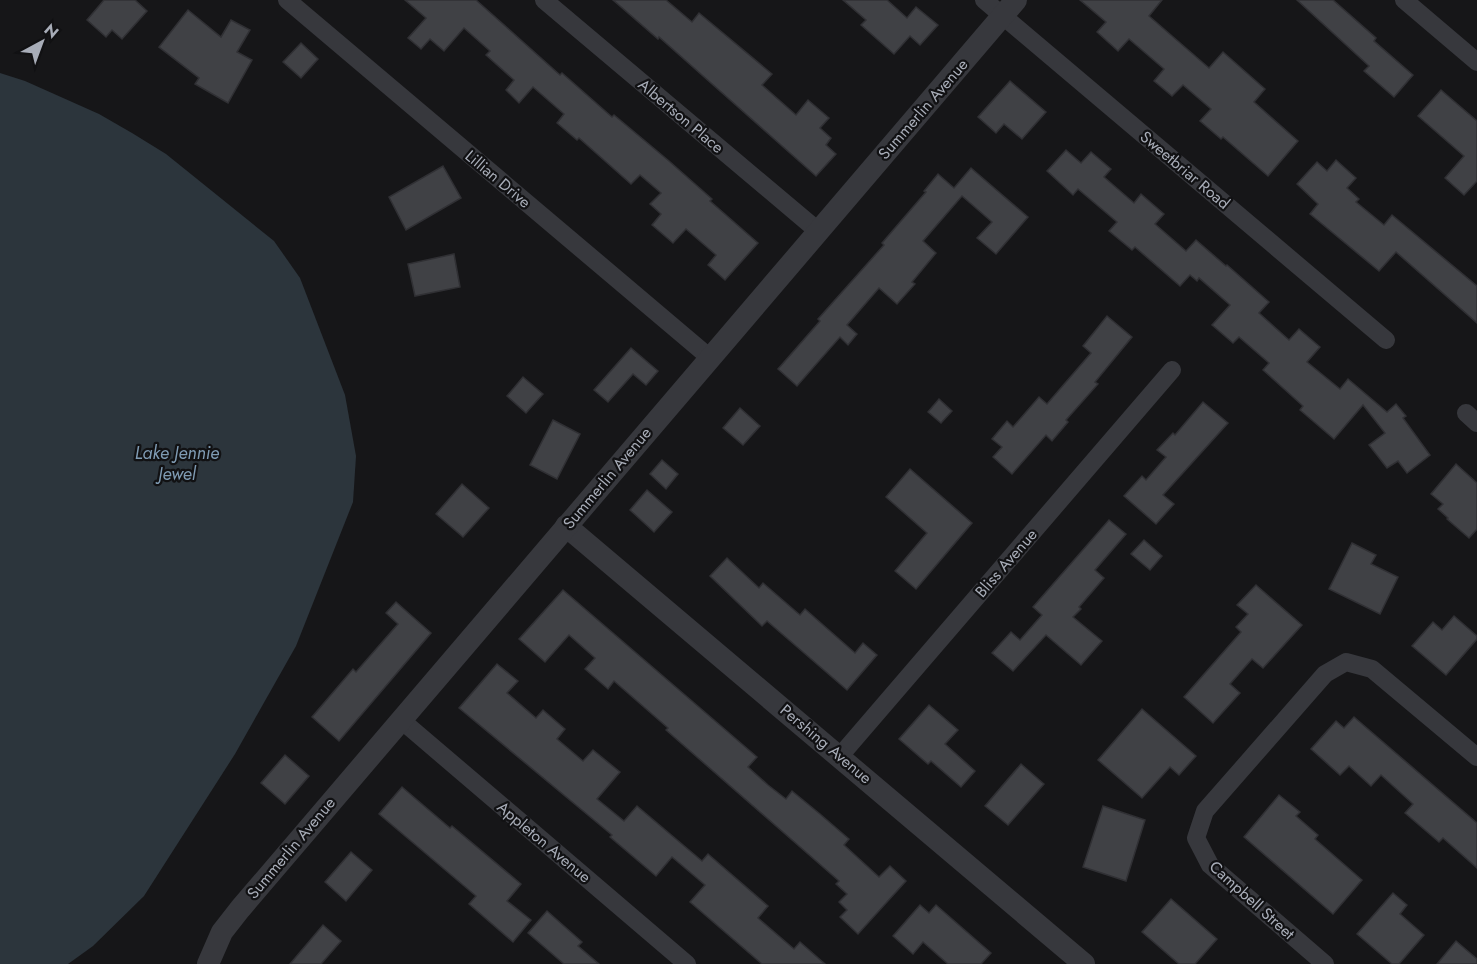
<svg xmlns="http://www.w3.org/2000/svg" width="1477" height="964" font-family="Jost,sans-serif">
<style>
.water{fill:#2c353c}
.building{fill:#404145;stroke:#303034;stroke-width:1.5}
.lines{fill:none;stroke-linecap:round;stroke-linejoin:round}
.minor{stroke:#37383d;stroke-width:18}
.tertiary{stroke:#37383d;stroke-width:22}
.labels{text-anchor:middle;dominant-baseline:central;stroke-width:4.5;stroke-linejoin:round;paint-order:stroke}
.street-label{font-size:16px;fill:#a8adb8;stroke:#111113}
.water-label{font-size:18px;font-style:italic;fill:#7f9bb3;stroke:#111113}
</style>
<rect width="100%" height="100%" fill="#161618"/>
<polygon class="water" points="0,73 25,81 99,114 132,133 166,154 274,241 300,278 345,395 356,456 353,502 296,646 235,754 144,896 93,946 68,964 0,964"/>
<g class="building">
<polygon points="104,0 135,0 147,11 122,39 112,30 106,37 87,20"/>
<polygon points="405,0 476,0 560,75 562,73 612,117 614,115 669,161 712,199 710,201 758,243 725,280 708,265 716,255 686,229 673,243 652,225 661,214 650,204 661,193 640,175 631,184 579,138 577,140 557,123 564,114 533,87 519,103 506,90 514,80 486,55 490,51 464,28 444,51 430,39 421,49 408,38 426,18"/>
<polygon points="613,0 666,0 692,22 699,13 772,74 762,85 796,115 808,100 829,118 820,128 831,138 826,145 836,154 816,176 659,37 658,39"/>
<polygon points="843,0 887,0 907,18 916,7 938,25 920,45 910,36 894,54 861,25 866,20"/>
<polygon points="1080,0 1162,0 1149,16 1209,68 1223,52 1265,89 1254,102 1298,141 1268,176 1223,137 1221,139 1200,121 1211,109 1183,85 1172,96 1154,81 1164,69 1129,39 1118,51 1097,32 1106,22"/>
<polygon points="1297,0 1333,0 1376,38 1374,41 1413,75 1394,97 1364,71 1369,66"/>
<polygon points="188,10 221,37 231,20 250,30 237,52 252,60 228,103 195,84 199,78 159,47"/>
<polygon points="301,43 318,59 301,78 283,62"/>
<polygon points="1010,81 1046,112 1022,139 1004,124 996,133 978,117"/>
<polygon points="1441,90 1477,121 1477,181 1464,195 1445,178 1464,156 1418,116"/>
<polygon points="1066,150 1081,163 1091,152 1111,169 1104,177 1134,203 1141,194 1164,214 1155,224 1186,251 1196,240 1226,266 1227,265 1269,302 1259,313 1289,340 1299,329 1320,347 1307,362 1340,389 1348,379 1387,412 1396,404 1406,416 1403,418 1430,455 1407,473 1398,461 1387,468 1369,445 1385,433 1363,405 1334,439 1300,410 1303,406 1263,370 1269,363 1239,337 1233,343 1212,325 1230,305 1199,278 1197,281 1190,275 1180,286 1135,247 1132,250 1109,231 1117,222 1078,189 1073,195 1047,171"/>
<polygon points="1336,160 1356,178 1347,188 1359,199 1356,202 1384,225 1392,215 1477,286 1477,323 1396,252 1379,271 1310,214 1318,204 1297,184 1317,162 1327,171"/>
<polygon points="443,166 461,198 406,230 389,197"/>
<polygon points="971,168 1028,217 996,254 977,238 992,222 962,196 923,241 936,253 912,282 915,284 897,304 879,288 847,325 857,334 848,345 840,337 797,386 778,369 820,321 818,319 884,245 882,243 926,192 924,191 938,174 954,188"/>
<polygon points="454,254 460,287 415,296 408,264"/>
<polygon points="1107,316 1132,337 1095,382 1098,384 1066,420 1068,422 1052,441 1046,435 1012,474 993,457 1002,447 992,439 1007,421 1013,427 1039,397 1047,404 1091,353 1083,346"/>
<polygon points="631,348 658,371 646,385 633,374 608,402 594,390"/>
<polygon points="523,377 543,394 526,413 507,396"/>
<polygon points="939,399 952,411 941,423 928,412"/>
<polygon points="1203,402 1228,423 1163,495 1174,504 1156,524 1124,496 1142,476 1146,480 1166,457 1157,450 1173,433 1175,435"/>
<polygon points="740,408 760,426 743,445 723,428"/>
<polygon points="553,420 580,434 557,479 530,465"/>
<polygon points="662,460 678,474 666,489 650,474"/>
<polygon points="1456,464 1477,483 1477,529 1469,538 1447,519 1448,518 1438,509 1443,504 1431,494"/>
<polygon points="910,469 972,523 916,589 895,571 927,533 886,497"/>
<polygon points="462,484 489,508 463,537 436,514"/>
<polygon points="647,490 672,512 654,532 630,510"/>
<polygon points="1109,520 1126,534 1095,570 1104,578 1079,607 1081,609 1073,617 1102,641 1081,665 1046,635 1013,671 992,653 1011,632 1020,640 1042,615 1033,607"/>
<polygon points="1144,540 1162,556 1150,570 1131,554"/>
<polygon points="1352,543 1376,555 1371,564 1398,577 1380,614 1329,589"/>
<polygon points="727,558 759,588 763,583 800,615 805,609 855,653 863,643 877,655 847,690 767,621 762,626 710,576"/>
<polygon points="1256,585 1302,625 1263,668 1252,659 1230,684 1240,693 1213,723 1184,697 1241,632 1236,627 1248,614 1237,605"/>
<polygon points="563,590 757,757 748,767 768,785 786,799 792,791 820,814 849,839 844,845 879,877 890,866 906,881 858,934 840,917 847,910 839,902 847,894 836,884 839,881 666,730 668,728 614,681 608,689 585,669 595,658 569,635 545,662 519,639"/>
<polygon points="396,602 431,633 339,741 312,717 353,669 356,672 398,624 386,613"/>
<polygon points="1454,616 1477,636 1477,639 1446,675 1412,646 1433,622 1442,630"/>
<polygon points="497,664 518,681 507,693 536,718 543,710 565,729 557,739 583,761 593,750 620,772 597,799 624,821 637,806 702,861 708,854 768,906 758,918 794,949 800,942 825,964 762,964 690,902 705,885 672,857 656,876 610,837 612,835 459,708"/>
<polygon points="929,705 958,730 945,744 975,771 961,787 931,761 928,764 899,739"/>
<polygon points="1142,709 1196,756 1179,775 1170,767 1142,798 1098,760"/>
<polygon points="1354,717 1477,823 1477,868 1443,838 1439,842 1405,813 1413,804 1381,775 1371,786 1349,766 1340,775 1311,749 1336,721 1344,728"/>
<polygon points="285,755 309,776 285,804 261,783"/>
<polygon points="1021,764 1044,784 1008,825 985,806"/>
<polygon points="402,787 450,828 452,826 521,884 507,901 531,920 513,942 469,904 476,896 379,814"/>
<polygon points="1279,795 1300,812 1296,816 1318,835 1315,839 1362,880 1333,914 1244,837"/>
<polygon points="1103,806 1145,820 1126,881 1083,867"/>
<polygon points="351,852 372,870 346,901 325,882"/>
<polygon points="1393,893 1407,905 1400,914 1424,935 1399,964 1392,964 1357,934"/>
<polygon points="1171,899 1217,939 1195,964 1179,964 1142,932"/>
<polygon points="920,905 929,913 936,905 991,953 981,964 948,964 923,942 913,954 893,936"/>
<polygon points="547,911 582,942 578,946 599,964 564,964 528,933"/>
<polygon points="323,925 341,941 321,964 290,964"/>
<polygon points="1456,941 1477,959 1477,964 1437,964"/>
</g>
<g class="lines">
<g class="minor">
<polyline points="287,0 709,357"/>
<polyline points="544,0 818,231"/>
<polyline points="984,0 1386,340"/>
<polyline points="1404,0 1477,62"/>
<polyline points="1466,413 1477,423"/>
<polyline points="400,719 687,964"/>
<polyline points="840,756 1172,370"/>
<polyline points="1325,964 1210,865 1196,838 1205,811 1325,674 1346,662 1372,669 1477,757"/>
</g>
<g class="tertiary">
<polyline points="566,526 1084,964"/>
<polyline points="208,964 222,932 240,909 1016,0"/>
</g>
</g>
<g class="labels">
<g class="street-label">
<text transform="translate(923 109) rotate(-49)">Summerlin Avenue</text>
<text transform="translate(681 116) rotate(40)">Albertson Place</text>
<text transform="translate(1185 170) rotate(40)">Sweetbriar Road</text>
<text transform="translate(498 179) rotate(40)">Lillian Drive</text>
<text transform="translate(607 478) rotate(-50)">Summerlin Avenue</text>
<text transform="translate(1006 563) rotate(-49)">Bliss Avenue</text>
<text transform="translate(826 744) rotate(40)">Pershing Avenue</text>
<text transform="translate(544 842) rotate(40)">Appleton Avenue</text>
<text transform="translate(291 848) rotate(-50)">Summerlin Avenue</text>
<text transform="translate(1252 900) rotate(42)">Campbell Street</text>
</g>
<g class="water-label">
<text x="177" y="453">Lake Jennie<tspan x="177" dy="21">Jewel</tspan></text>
</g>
</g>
<g transform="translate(42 42) rotate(41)" stroke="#111113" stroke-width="4.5" paint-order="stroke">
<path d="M0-4.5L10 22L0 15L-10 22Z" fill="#a8adb8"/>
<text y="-9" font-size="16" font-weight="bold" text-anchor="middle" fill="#a8adb8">N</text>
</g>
</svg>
